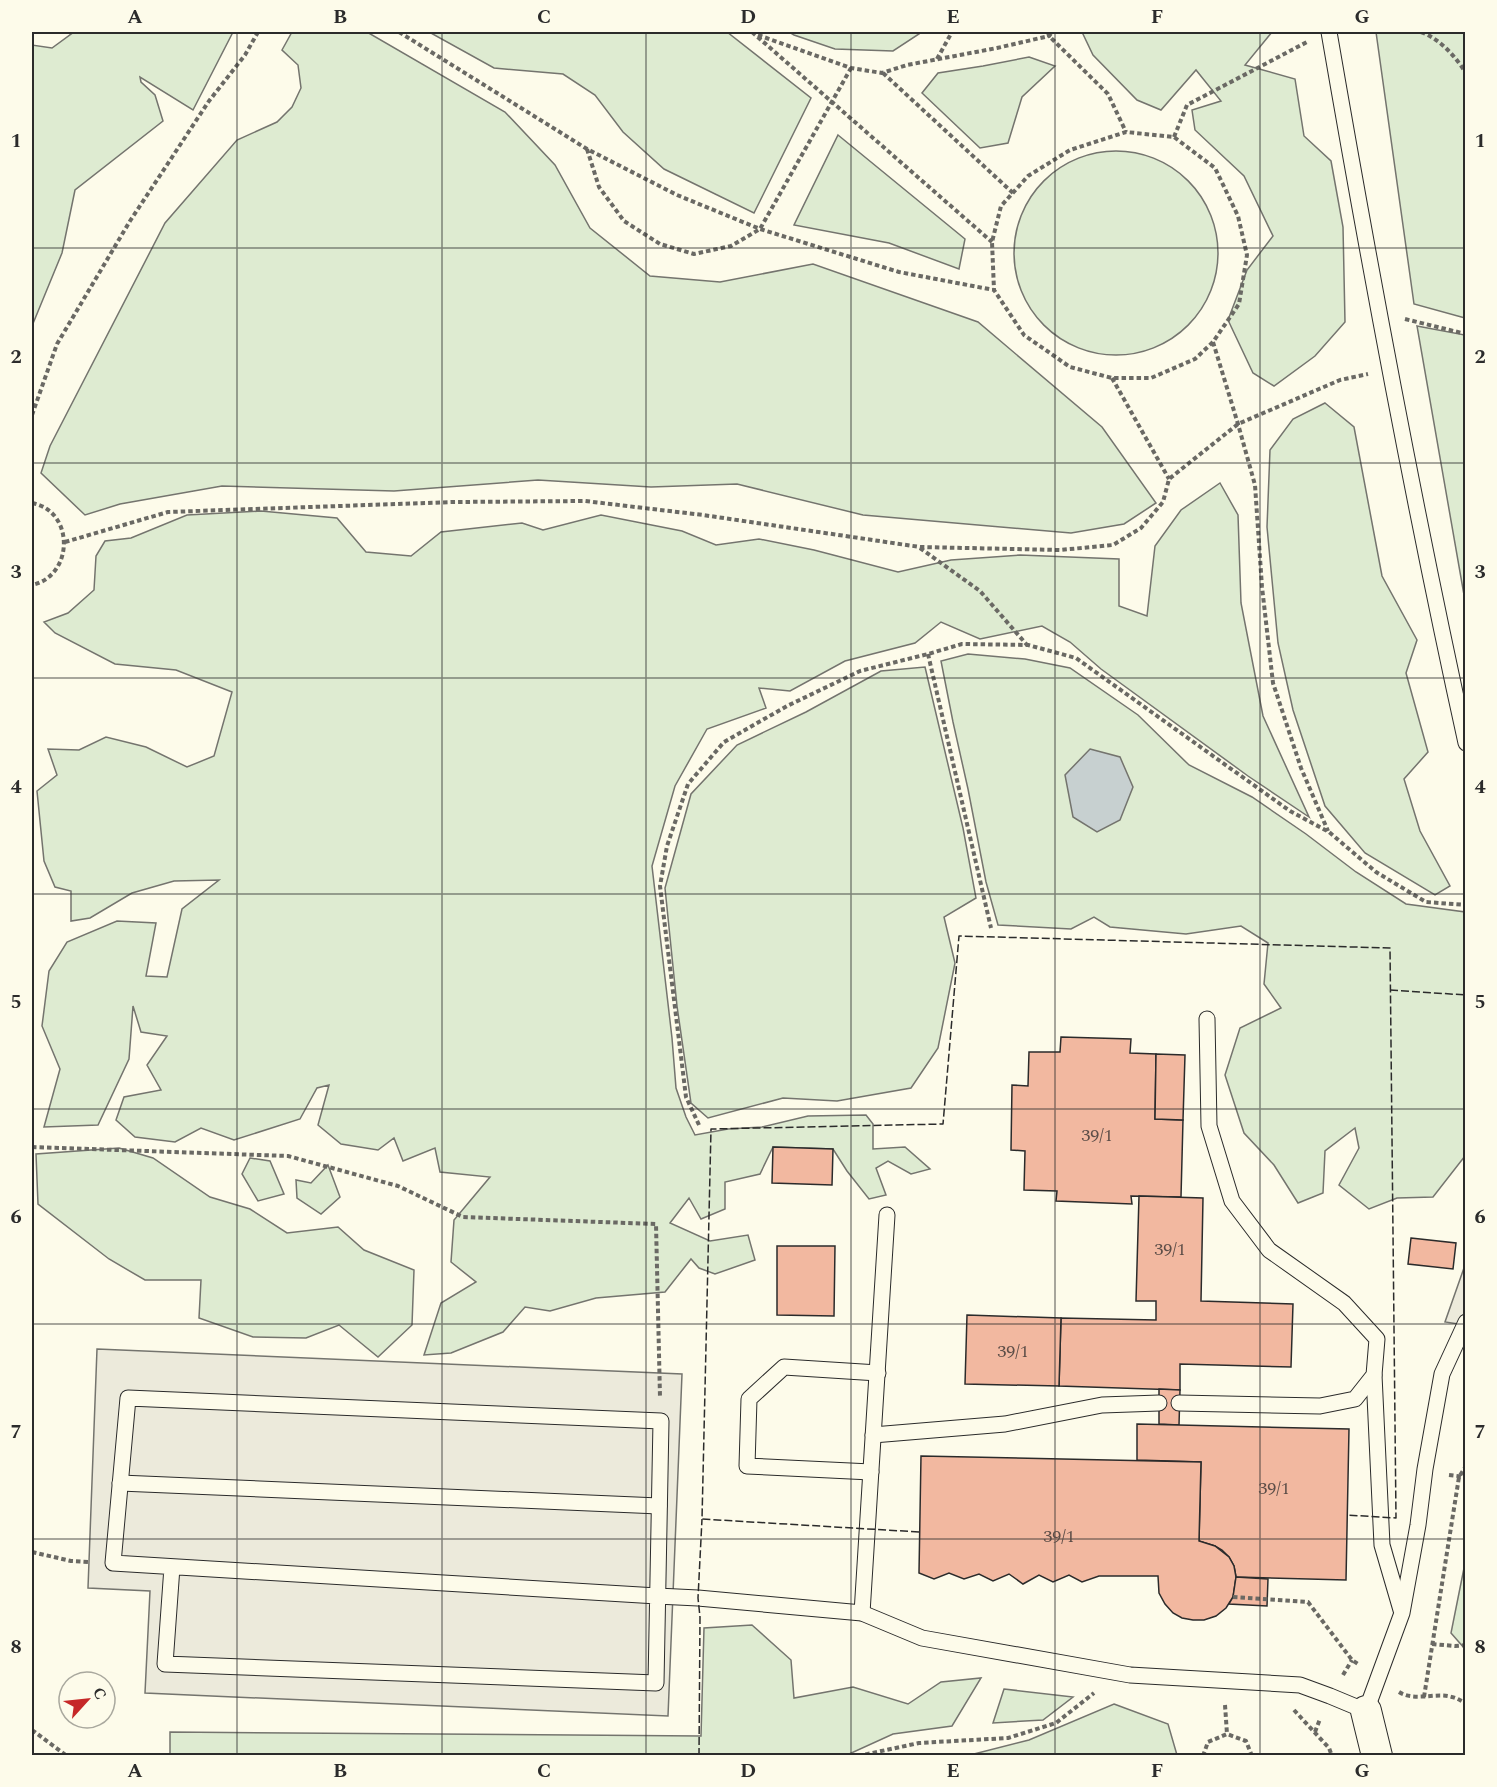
<svg xmlns="http://www.w3.org/2000/svg" width="1497" height="1787" font-family="Spectral,serif">
<style>
.green{fill:#deebd1;stroke:#74746e;stroke-width:1.5}
.parking{fill:#eceadb;stroke:#74746e;stroke-width:1.5}
.water{fill:#c7d0d0;stroke:#74746e;stroke-width:1.5}
.building{fill:#f2b8a0;stroke:#2b2b2b;stroke-width:1.5}
.lines{fill:none;stroke-linecap:round;stroke-linejoin:round}
.lane-casing{stroke:#2b2b2b;stroke-width:17}
.street-casing{stroke:#2b2b2b;stroke-width:32}
.path{stroke:#6a6964;stroke-width:4;stroke-dasharray:4.5 3;stroke-linecap:butt}
.lane{stroke:#fdfbea;stroke-width:15}
.street{stroke:#fdfbea;stroke-width:30}
.fence{stroke:#2b2b2b;stroke-width:1.5;stroke-dasharray:8 3;stroke-linecap:butt}
.grid{fill:none;stroke:#2b2b2b;stroke-width:1.5;stroke-opacity:0.55}
.labels{text-anchor:middle;dominant-baseline:central;stroke-width:4.5;stroke-linejoin:round;paint-order:stroke}
.number-label{font-size:18px;fill:#5d4e48}
.neatline{fill:none;stroke:#2b2b2b;stroke-width:2}
.grid-label{font-size:20px;text-anchor:middle;font-weight:bold;fill:#2b2b2b}
</style>
<rect width="100%" height="100%" fill="#fdfbea"/>
<g class="green">
<polygon points="67,32 233,32 193,110 140,77 141,82 155,95 163,121 75,190 62,253 32,326 32,45 52,48 71,34"/>
<polygon points="292,32 367,32 505,112 555,165 590,228 650,276 720,282 813,264 978,322 1102,427 1156,503 1124,524 1071,533 863,515 737,484 651,487 538,480 394,491 222,486 120,504 85,515 41,473 50,446 165,223 237,140 277,122 292,107 301,88 298,65 282,50"/>
<polygon points="429,32 727,32 811,98 754,213 664,169 623,132 595,95 563,74 494,68"/>
<polygon points="789,32 922,32 893,51 835,49 794,35"/>
<polygon points="1082,32 1272,32 1245,65 1295,79 1304,136 1331,161 1343,227 1345,322 1315,356 1274,386 1253,373 1228,320 1247,270 1273,236 1244,176 1195,130 1192,110 1221,101 1196,70 1161,110 1137,100 1093,55"/>
<polygon points="1376,32 1465,32 1465,318 1414,304"/>
<polygon points="1029,57 1055,66 1022,97 1008,143 980,148 922,93 938,73 983,66"/>
<polygon points="838,135 965,239 959,269 889,243 794,225"/>
<circle cx="1116" cy="253" r="102"/>
<polygon points="1417,326 1465,335 1466,595 1464,595"/>
<polygon points="1325,403 1354,427 1382,576 1417,640 1406,673 1428,752 1404,779 1420,831 1450,886 1435,895 1365,853 1325,806 1293,710 1278,643 1267,527 1270,450 1293,419"/>
<polygon points="1220,483 1238,515 1241,603 1263,716 1309,817 1248,776 1101,669 1070,642 1042,626 980,639 941,622 915,643 845,661 790,691 759,688 766,708 707,729 675,786 652,866 672,1038 676,1088 686,1117 695,1135 728,1129 762,1127 808,1116 866,1115 873,1124 873,1149 905,1147 930,1169 911,1174 888,1161 876,1168 886,1195 869,1199 847,1171 833,1149 773,1147 760,1174 725,1182 725,1209 701,1219 689,1198 670,1223 710,1241 748,1235 755,1260 715,1274 699,1268 691,1259 665,1292 596,1298 550,1311 525,1307 503,1332 451,1353 424,1355 441,1303 476,1282 451,1262 454,1220 490,1177 440,1172 435,1148 403,1161 394,1138 378,1150 341,1144 318,1125 329,1085 317,1088 300,1119 234,1140 201,1128 175,1142 135,1137 116,1120 124,1097 161,1090 147,1065 167,1036 141,1032 133,1006 129,1059 98,1125 44,1127 60,1069 42,1026 49,971 67,942 117,921 156,923 146,976 167,977 182,909 219,880 174,881 132,893 90,918 71,921 71,891 55,887 44,861 37,791 57,775 48,749 79,750 106,737 146,747 187,767 214,756 232,692 176,670 115,664 55,633 44,622 68,613 94,590 96,556 105,541 131,538 187,515 261,511 337,518 366,552 411,556 441,532 522,523 543,530 601,515 682,531 716,545 759,539 814,550 898,572 951,560 1020,555 1119,559 1119,606 1147,616 1155,546 1181,510"/>
<polygon points="968,654 1025,659 1070,668 1138,715 1189,765 1252,797 1306,834 1356,872 1406,904 1465,912 1465,1156 1433,1197 1397,1198 1369,1209 1339,1185 1359,1148 1355,1128 1325,1151 1323,1193 1298,1203 1274,1165 1244,1133 1225,1075 1240,1028 1281,1008 1264,984 1268,943 1241,926 1186,934 1110,927 1094,917 1071,929 998,925 986,882 968,789 953,722 941,661"/>
<polygon points="925,667 963,828 976,898 944,917 955,963 938,1048 911,1088 837,1101 783,1098 708,1118 691,1103 677,1006 665,888 691,794 737,745 806,712 881,671"/>
<polygon points="119,1148 153,1158 210,1197 250,1209 287,1233 338,1227 364,1250 414,1270 412,1325 378,1357 339,1325 306,1338 253,1337 199,1318 201,1280 145,1280 109,1259 38,1204 36,1154"/>
<polygon points="250,1158 270,1161 284,1194 258,1201 242,1174"/>
<polygon points="328,1165 340,1197 321,1214 297,1198 296,1180 311,1183"/>
<polygon points="1465,1563 1465,1649 1451,1633"/>
<polygon points="752,1625 791,1660 794,1698 853,1687 908,1704 941,1682 981,1678 952,1726 893,1734 847,1755 170,1755 170,1732 701,1736 704,1628"/>
<polygon points="1004,1689 1073,1697 1043,1720 993,1723"/>
<polygon points="1114,1704 1168,1724 1177,1755 970,1755 1029,1740"/>
</g>
<g class="parking">
<polygon points="1465,1265 1465,1325 1445,1322"/>
<polygon points="97,1349 682,1374 668,1716 145,1693 150,1591 88,1588"/>
</g>
<polygon class="water" points="1090,749 1120,757 1133,787 1120,820 1097,832 1073,817 1065,775"/>
<g class="building">
<polygon points="1061,1037 1131,1039 1130,1053 1156,1054 1155,1119 1183,1120 1181,1197 1131,1196 1132,1204 1056,1201 1057,1191 1024,1190 1025,1151 1011,1150 1012,1085 1028,1086 1029,1052 1060,1052"/>
<polygon points="1156,1054 1185,1055 1183,1120 1155,1119"/>
<polygon points="773,1147 833,1149 832,1185 772,1183"/>
<polygon points="1139,1196 1203,1198 1201,1301 1293,1304 1291,1367 1180,1364 1180,1390 1059,1386 1061,1318 1156,1320 1156,1301 1136,1301"/>
<polygon points="1411,1238 1456,1243 1453,1269 1408,1264"/>
<polygon points="777,1246 835,1246 834,1316 777,1315"/>
<polygon points="967,1315 1061,1318 1059,1386 965,1384"/>
<polygon points="1159,1389 1180,1390 1179,1425 1159,1424"/>
<polygon points="1137,1424 1349,1429 1346,1580 1236,1577 1234,1566 1229,1557 1222,1550 1215,1546 1199,1541 1201,1462 1137,1460"/>
<polygon points="921,1456 1201,1462 1199,1541 1215,1546 1229,1557 1234,1566 1236,1577 1233,1597 1226,1608 1216,1616 1204,1620 1193,1620 1182,1618 1173,1613 1165,1604 1159,1593 1158,1576 1099,1576 1082,1582 1069,1575 1053,1582 1039,1575 1023,1584 1009,1574 993,1581 979,1574 964,1579 949,1573 934,1579 919,1573"/>
<polygon points="1236,1577 1268,1579 1267,1606 1229,1604 1233,1597"/>
</g>
<g class="lines">
<defs>
<g id="lane">
<path d="M1329,32C1370,270 1414,507 1466,743"/>
<polyline points="1374,1375 1382,1545 1401,1610"/>
<polyline points="1179,1403 1320,1406 1355,1399 1374,1375 1377,1339 1344,1303 1269,1250 1232,1201 1209,1126 1207,1019"/>
<polyline points="873,1435 1005,1424 1102,1405 1159,1403"/>
<polyline points="871,1472 747,1466 749,1399 784,1367 878,1373"/>
<polyline points="120,1483 659,1506"/>
<polyline points="172,1567 165,1664 656,1683 661,1421 128,1398 113,1563 657,1596 698,1598 862,1613 922,1638 1130,1675 1300,1685 1330,1696 1366,1711 1402,1613 1418,1525 1425,1469 1442,1374 1466,1322"/>
<polyline points="862,1613 887,1215"/>
</g>
<polyline id="street" points="1366,1711 1377,1756"/>
</defs>
<use href="#lane" class="lane-casing"/>
<use href="#street" class="street-casing"/>
<g class="path">
<polyline points="399,32 587,149 677,195 760,229 899,272 994,290 1024,335 1070,367 1112,378 1151,378 1195,359 1213,342 1239,304 1247,255 1238,216 1215,168 1174,137 1126,132 1070,150 1028,176 1001,206 992,242 994,290"/>
<polyline points="752,32 992,242"/>
<polyline points="1048,32 1049,36 1108,94 1126,132"/>
<path d="M1421,32C1440,39 1455,56 1466,73"/>
<polyline points="758,35 851,68 882,73 907,65 997,48 1049,36 1052,32"/>
<polyline points="937,59 952,32"/>
<polyline points="883,73 1013,193"/>
<polyline points="1174,137 1187,105 1307,42"/>
<polyline points="587,149 599,187 624,221 660,244 694,254 731,246 760,229 851,68"/>
<polyline points="1405,319 1466,334"/>
<polyline points="1213,342 1238,424 1255,485 1262,587 1273,683 1301,768 1328,831"/>
<polyline points="1112,378 1169,479"/>
<polyline points="32,415 57,344 130,221 209,101 245,55 258,32"/>
<path d="M32,503C75,511 74,576 32,585"/>
<polyline points="65,542 168,512 454,502 585,501 703,515 920,547 1060,550 1113,545 1141,528 1163,502 1169,479 1238,424 1340,380 1368,374"/>
<polyline points="920,548 980,591 1027,645"/>
<polyline points="928,654 991,928"/>
<polyline points="699,1125 686,1097 660,886 667,846 688,784 724,742 787,706 860,671 928,654 962,644 1028,645 1076,658 1290,811 1329,832 1376,872 1426,902 1466,905"/>
<polyline points="32,1147 288,1156 398,1186 463,1217 656,1224 660,1397"/>
<polyline points="1449,1475 1466,1477"/>
<polyline points="32,1552 71,1561 88,1562"/>
<polyline points="1233,1597 1308,1602 1352,1660 1358,1664"/>
<polyline points="1432,1644 1455,1646 1466,1645"/>
<polyline points="1343,1675 1352,1660"/>
<path d="M1399,1692C1415,1702 1436,1692 1452,1697C1457,1698 1461,1701 1466,1703"/>
<polyline points="1424,1697 1459,1477 1466,1466"/>
<polyline points="1225,1705 1227,1734"/>
<polyline points="1294,1710 1329,1748 1332,1756"/>
<polyline points="32,1730 67,1756"/>
<polyline points="1315,1732 1320,1719"/>
<polyline points="858,1756 919,1743 1008,1738 1056,1723 1094,1693"/>
<polyline points="1203,1756 1208,1742 1227,1734 1246,1741 1252,1756"/>
</g>
<use href="#lane" class="lane"/>
<use href="#street" class="street"/>
<g class="fence">
<polyline points="1390,990 1466,995"/>
<polyline points="919,1532 702,1519 711,1129 943,1124 959,936 1390,948 1396,1518 1347,1515"/>
<polyline points="699,1756 700,1617 698,1598 702,1519"/>
</g>
</g>
<path class="grid" d="M237,32V1756M442,32V1756M646,32V1756M851,32V1756M1055,32V1756M1260,32V1756M32,248H1466M32,463H1466M32,678H1466M32,894H1466M32,1109H1466M32,1324H1466M32,1539H1466"/>
<g class="labels">
<g class="number-label">
<text x="1097" y="1135">39/1</text>
<text x="1170" y="1249">39/1</text>
<text x="1013" y="1351">39/1</text>
<text x="1274" y="1488">39/1</text>
<text x="1059" y="1536">39/1</text>
</g>
</g>
<rect width="1497" height="1787" fill="none" stroke="#fdfbea" stroke-width="66"/>
<g transform="translate(87 1700) rotate(63)"><circle r="28" fill="#fdfbea" stroke="#a9a89e" stroke-width="1.5"/>
<path d="M0-4.5L10 22L0 15L-10 22Z" fill="#c62828"/>
<text y="-9" font-size="16" font-weight="bold" text-anchor="middle" fill="#2b2b2b">С</text>
</g>
<rect x="33" y="33" width="1431" height="1721" class="neatline"/>
<g class="grid-label">
<text x="135" y="23">A</text>
<text x="340" y="23">B</text>
<text x="544" y="23">C</text>
<text x="748" y="23">D</text>
<text x="953" y="23">E</text>
<text x="1157" y="23">F</text>
<text x="1362" y="23">G</text>
<text x="16" y="147">1</text>
<text x="1480" y="147">1</text>
<text x="16" y="363">2</text>
<text x="1480" y="363">2</text>
<text x="16" y="578">3</text>
<text x="1480" y="578">3</text>
<text x="16" y="793">4</text>
<text x="1480" y="793">4</text>
<text x="16" y="1008">5</text>
<text x="1480" y="1008">5</text>
<text x="16" y="1223">6</text>
<text x="1480" y="1223">6</text>
<text x="16" y="1438">7</text>
<text x="1480" y="1438">7</text>
<text x="16" y="1653">8</text>
<text x="1480" y="1653">8</text>
<text x="135" y="1777">A</text>
<text x="340" y="1777">B</text>
<text x="544" y="1777">C</text>
<text x="748" y="1777">D</text>
<text x="953" y="1777">E</text>
<text x="1157" y="1777">F</text>
<text x="1362" y="1777">G</text>
</g>
</svg>
